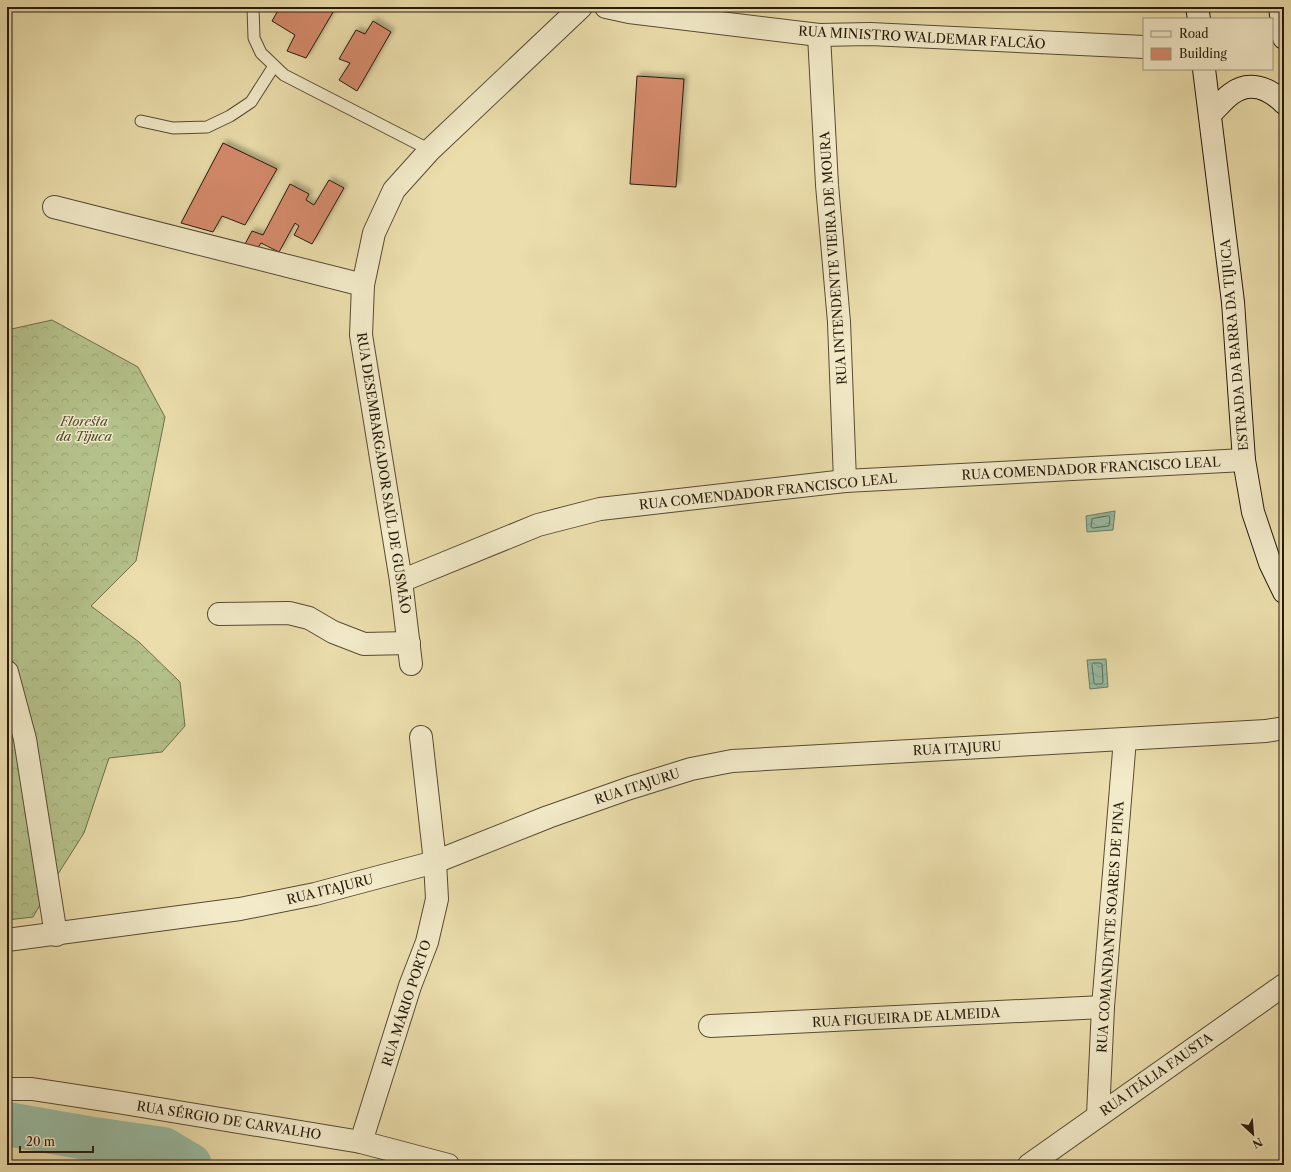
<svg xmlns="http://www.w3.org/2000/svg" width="1291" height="1172" font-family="'Libre Caslon Text',serif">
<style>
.forest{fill:url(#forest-crowns);stroke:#6e6e4b}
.water{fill:url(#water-waves);stroke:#6b7c67}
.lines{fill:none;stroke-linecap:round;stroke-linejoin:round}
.shore{stroke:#606c58;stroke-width:1}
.river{stroke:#99bda5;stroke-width:44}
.building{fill:#d58b6c;stroke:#261a0b;filter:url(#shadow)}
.service-casing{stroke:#574b33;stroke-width:13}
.minor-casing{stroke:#574b33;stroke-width:24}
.secondary-casing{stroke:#261a0b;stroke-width:24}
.service{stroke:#f2eac9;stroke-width:11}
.minor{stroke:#f2eac9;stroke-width:22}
.secondary{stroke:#f2eac9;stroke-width:22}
.labels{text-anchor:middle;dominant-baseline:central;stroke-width:3;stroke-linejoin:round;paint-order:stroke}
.street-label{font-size:13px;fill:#261a0b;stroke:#f2eac9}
.park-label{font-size:13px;font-style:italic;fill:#514c31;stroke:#f2eac9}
</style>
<defs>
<pattern id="forest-crowns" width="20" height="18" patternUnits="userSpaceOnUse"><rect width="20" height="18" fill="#b5c28b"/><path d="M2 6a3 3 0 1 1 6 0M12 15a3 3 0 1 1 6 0" fill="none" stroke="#9ca677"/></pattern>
<pattern id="water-waves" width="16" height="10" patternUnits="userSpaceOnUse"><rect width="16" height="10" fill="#99bda5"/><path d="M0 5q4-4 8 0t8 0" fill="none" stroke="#84a28d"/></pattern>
<filter id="shadow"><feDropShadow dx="3.5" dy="-3.5" stdDeviation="2" flood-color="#0004"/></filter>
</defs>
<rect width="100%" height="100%" fill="#ebdeac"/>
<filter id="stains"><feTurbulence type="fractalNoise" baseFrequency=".005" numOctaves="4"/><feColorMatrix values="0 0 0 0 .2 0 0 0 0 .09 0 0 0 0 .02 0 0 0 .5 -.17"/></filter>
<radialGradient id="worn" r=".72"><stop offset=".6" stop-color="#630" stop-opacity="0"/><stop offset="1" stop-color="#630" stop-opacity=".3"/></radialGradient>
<polygon class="forest" points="52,320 138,367 165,417 136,561 91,606 139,642 180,682 185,726 162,752 109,758 84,833 58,874 33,917 7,920 7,330"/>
<g class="water">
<polygon points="1115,511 1113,530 1087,532 1086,516"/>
<polygon points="1106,659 1108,687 1090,689 1087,660"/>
</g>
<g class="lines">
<g class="shore">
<polygon points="1109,516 1110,518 1109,526 1093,528 1091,527 1092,519"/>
<polygon points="1094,663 1100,663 1102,664 1103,682 1102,684 1095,684 1094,683 1092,665"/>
</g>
<polyline class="river" points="7,1124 87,1138 163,1149 190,1165"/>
</g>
<g class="building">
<polygon points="280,7 336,7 306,58 287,51 295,35 272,21"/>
<polygon points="373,21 391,32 357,91 339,80 350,63 339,59 356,30 365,34"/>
<polygon points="637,76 684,79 676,187 630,184"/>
<polygon points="223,143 277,169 245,225 222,216 213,232 181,223"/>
<polygon points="329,180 344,188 312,244 294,235 299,226 295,223 279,252 261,243 257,249 244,246 252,231 263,235 290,184 309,194 306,200 314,205"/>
</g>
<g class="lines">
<defs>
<g id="service">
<polyline points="253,7 254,38 261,53 284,75 430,150"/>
<polyline points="141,121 173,128 207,127 230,116 251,102 274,66"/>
</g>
<g id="minor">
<polyline points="606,7 629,12 819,35 870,34 1144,47"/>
<polyline points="819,35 827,185 839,322 845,481"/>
<polyline points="54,207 363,285"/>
<polyline points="401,581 538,525 600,509 845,481 1244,460"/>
<polyline points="219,614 289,613 309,618 333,632 364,644 409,643"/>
<polyline points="411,664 401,581 361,335 363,285 374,233 394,190 430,150 581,7"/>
<polyline points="7,672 25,739 56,935"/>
<polyline points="7,940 240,909 315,894 435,862 548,817 630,788 691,769 732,761 1266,731 1284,728"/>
<polyline points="710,1026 1103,1007"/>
<polyline points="7,1089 32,1089 117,1102 361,1142 448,1165"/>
<polyline points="1098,1115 1103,1007 1125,739"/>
<polyline points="361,1142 410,986 427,942 437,899 435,862 421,737"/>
<polyline points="1029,1165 1284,985"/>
</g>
<g id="secondary">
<polyline points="1197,7 1199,19"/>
<polyline points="1280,7 1284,38"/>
<polyline points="1204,69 1233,302 1244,460 1253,512 1270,563 1284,592"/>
<path d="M1210,114C1217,108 1223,100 1231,94C1249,80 1269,88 1284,103"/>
</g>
</defs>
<use href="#service" class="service-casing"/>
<use href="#minor" class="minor-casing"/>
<use href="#secondary" class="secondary-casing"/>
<use href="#service" class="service"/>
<use href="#minor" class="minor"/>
<use href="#secondary" class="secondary"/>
</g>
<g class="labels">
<g class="street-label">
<text transform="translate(922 37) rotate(3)">RUA MINISTRO WALDEMAR FALCÃO</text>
<text transform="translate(833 258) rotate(-94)">RUA INTENDENTE VIEIRA DE MOURA</text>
<text transform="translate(1234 345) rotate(-95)">ESTRADA DA BARRA DA TIJUCA</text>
<text transform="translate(1091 468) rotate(-3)">RUA COMENDADOR FRANCISCO LEAL</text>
<text transform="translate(384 473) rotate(81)">RUA DESEMBARGADOR SAÚL DE GUSMÃO</text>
<text transform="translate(768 491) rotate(-6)">RUA COMENDADOR FRANCISCO LEAL</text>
<text transform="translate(957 748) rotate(-3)">RUA ITAJURU</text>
<text transform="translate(637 786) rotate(-18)">RUA ITAJURU</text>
<text transform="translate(330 889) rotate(-14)">RUA ITAJURU</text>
<text transform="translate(1110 927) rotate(-86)">RUA COMANDANTE SOARES DE PINA</text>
<text transform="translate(406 1003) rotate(-72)">RUA MÁRIO PORTO</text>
<text transform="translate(906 1017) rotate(-3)">RUA FIGUEIRA DE ALMEIDA</text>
<text transform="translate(1156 1074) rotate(-35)">RUA ITÁLIA FAUSTA</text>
<text transform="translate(229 1120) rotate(9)">RUA SÉRGIO DE CARVALHO</text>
</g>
<g class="park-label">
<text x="84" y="421">Floresta<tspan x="84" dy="15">da Tijuca</tspan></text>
</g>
</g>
<rect width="1291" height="1172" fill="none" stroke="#ebdeac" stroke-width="24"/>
<rect x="8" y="8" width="1275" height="1156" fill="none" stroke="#261a0b" stroke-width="2"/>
<rect x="12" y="12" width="1267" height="1148" fill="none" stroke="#261a0b"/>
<rect x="1143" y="18" width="130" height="52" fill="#f2eac9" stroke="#a0977d"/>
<rect x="1151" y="31" width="20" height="6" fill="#f2eac9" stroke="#a0977d"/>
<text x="1179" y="38" font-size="12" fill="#261a0b">Road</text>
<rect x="1151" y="48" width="20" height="12" fill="#d58b6c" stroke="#a0977d"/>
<text x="1179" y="58" font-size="12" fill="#261a0b">Building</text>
<g transform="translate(1253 1134) rotate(154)" stroke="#f2eac9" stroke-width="3" paint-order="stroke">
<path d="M0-3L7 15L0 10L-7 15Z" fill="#261a0b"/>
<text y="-6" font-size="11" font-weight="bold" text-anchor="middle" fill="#261a0b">N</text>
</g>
<path d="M20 1146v6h73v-6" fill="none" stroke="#261a0b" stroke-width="2"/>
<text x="26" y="1146" font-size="12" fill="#261a0b" stroke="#f2eac9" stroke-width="3" paint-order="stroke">20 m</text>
<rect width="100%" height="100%" filter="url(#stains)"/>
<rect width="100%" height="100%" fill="url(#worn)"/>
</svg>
